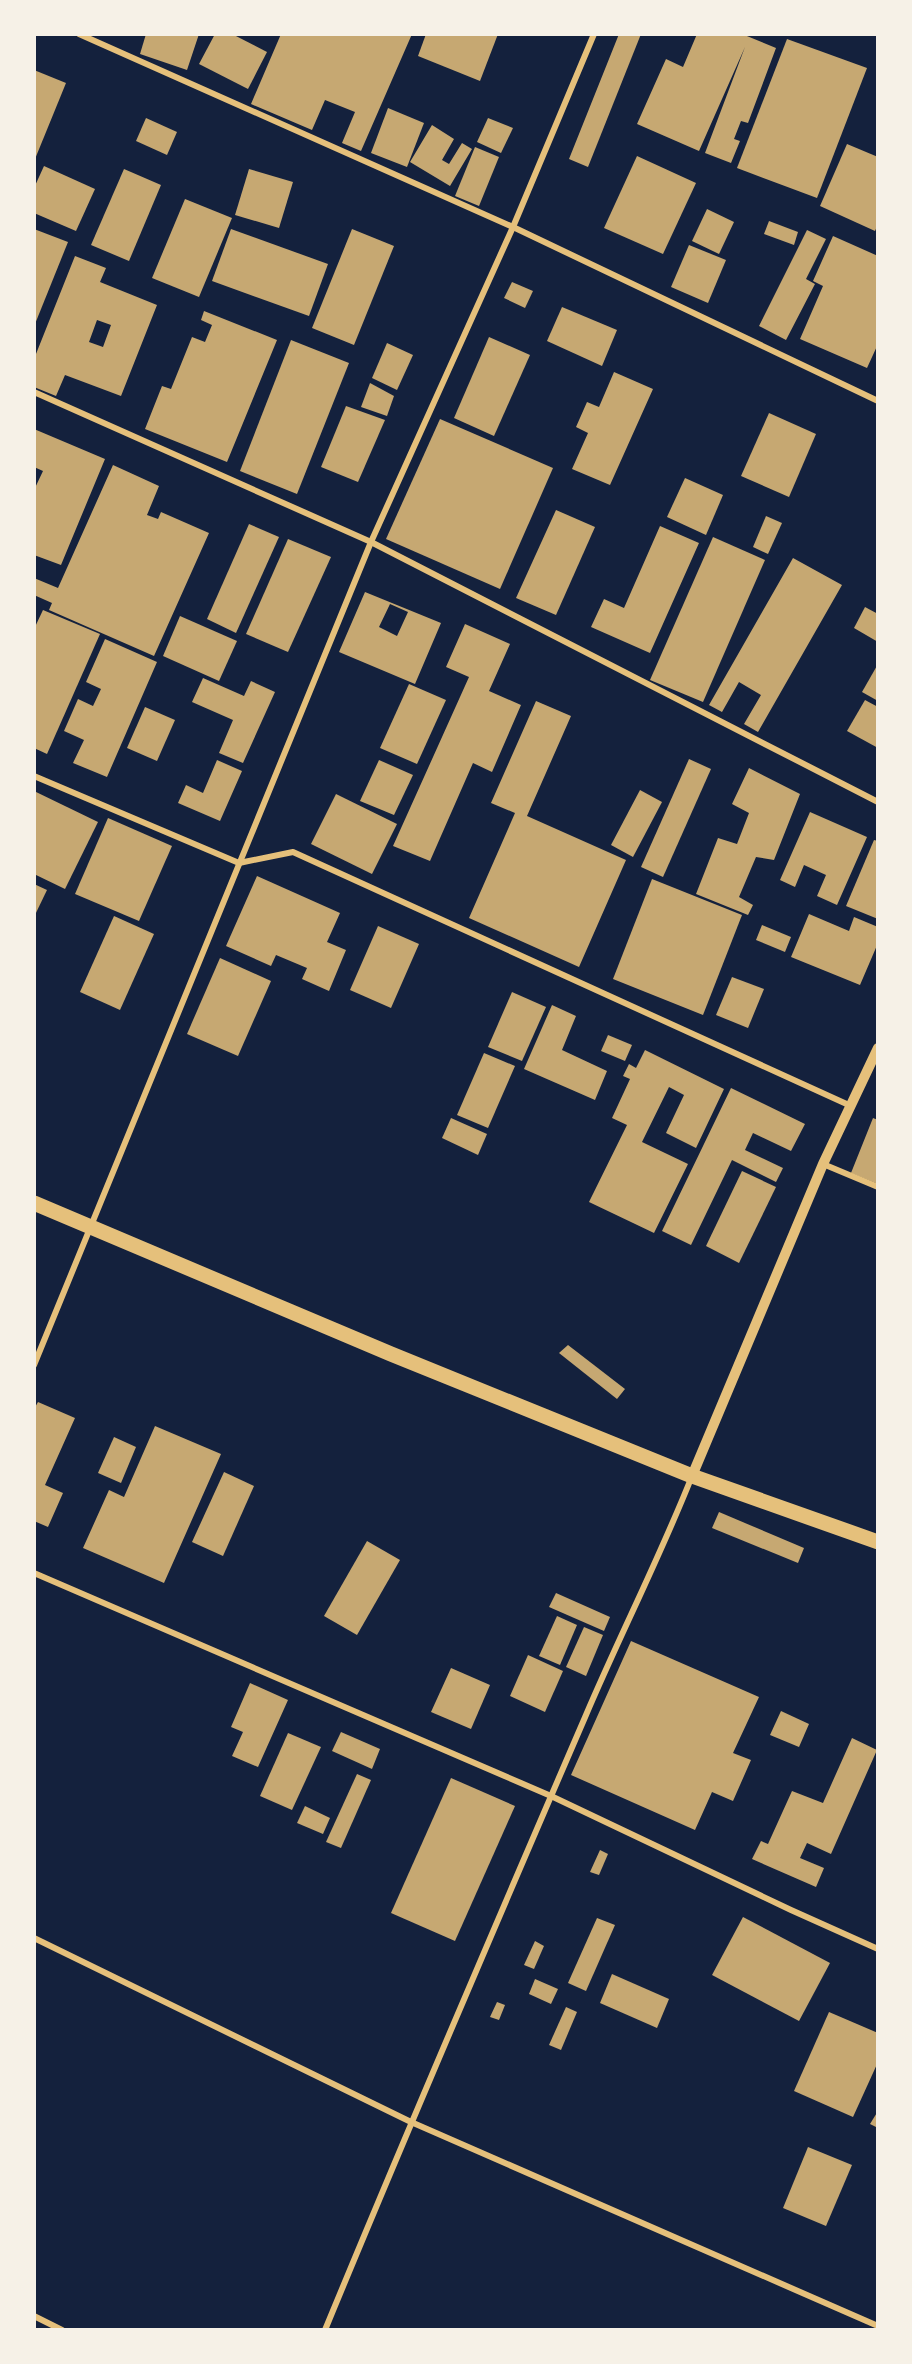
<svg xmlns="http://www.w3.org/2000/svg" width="912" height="2364" font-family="'Exo 2',sans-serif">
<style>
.building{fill:#c6a872;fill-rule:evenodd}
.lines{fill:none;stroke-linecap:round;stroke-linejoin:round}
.minor{stroke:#e5c07b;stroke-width:6}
.tertiary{stroke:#e5c07b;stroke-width:10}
.primary{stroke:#e5c07b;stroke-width:15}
</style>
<rect width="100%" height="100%" fill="#14213d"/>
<g class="building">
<polygon points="146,34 199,34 187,70 140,54"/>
<polygon points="215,34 232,34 267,52 248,89 199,64"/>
<polygon points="281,34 412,34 361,151 342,143 355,112 325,100 312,130 251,104"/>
<polygon points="426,34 498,34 480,81 418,56"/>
<polygon points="619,34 641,34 588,167 569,159"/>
<polygon points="697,34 742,34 776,48 748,123 741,121 734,139 740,141 731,163 705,153 745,47 699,151 637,124 666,59 683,67"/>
<polygon points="787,39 867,68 817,198 737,168"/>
<polygon points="34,70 66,83 35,159 34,159"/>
<polygon points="388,108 424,123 407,167 371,153"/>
<polygon points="146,118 177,132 167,155 136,141"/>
<polygon points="488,118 513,128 501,153 477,142"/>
<polygon points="432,125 454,139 442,160 449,164 462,143 472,149 450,186 410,162"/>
<polygon points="847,144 878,157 878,224 875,231 820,206"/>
<polygon points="475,147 499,157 479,206 455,196"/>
<polygon points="637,156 696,183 663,254 604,228"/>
<polygon points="44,166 95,189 76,231 34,213 34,188"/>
<polygon points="124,169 161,185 129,261 91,245"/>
<polygon points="249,169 293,182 279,228 235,215"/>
<polygon points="185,199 232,218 199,297 152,278"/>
<polygon points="707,209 734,222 719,254 692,241"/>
<polygon points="769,221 798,232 794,245 764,234"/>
<polygon points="34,229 68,242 35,324 34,324"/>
<polygon points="231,229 328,264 309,316 212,281"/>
<polygon points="352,229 394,246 354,345 312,328"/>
<polygon points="807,230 826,239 806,279 815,284 786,340 759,326"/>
<polygon points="833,236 878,256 878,344 867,368 800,339 823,286 813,281"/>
<polygon points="689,245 726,260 708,303 671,287"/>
<path d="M75,256L106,268L100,282L157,305L121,396L65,375L56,396L34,387V359ZM97,320L111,325L103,347L89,342Z"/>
<polygon points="512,282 533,291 525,308 504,298"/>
<polygon points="562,307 617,330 602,366 547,341"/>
<polygon points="204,311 277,340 227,462 145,429 162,386 171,389 192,337 205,342 212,325 201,320"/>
<polygon points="489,337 530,355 494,436 454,418"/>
<polygon points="291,340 349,363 297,494 240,471"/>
<polygon points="387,343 413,355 397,390 372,378"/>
<polygon points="614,372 653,389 610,485 572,469 588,433 576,427 587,402 599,407"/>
<polygon points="370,383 394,396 387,416 361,407"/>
<polygon points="346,406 385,420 358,482 321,467"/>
<polygon points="769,413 816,434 789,497 741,476"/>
<polygon points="440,419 553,468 500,589 386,539"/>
<polygon points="34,429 105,459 61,565 34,555 34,490 43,471 34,467"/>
<polygon points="113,465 159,486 147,515 158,519 161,512 209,533 154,656 49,610 52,603 34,595 34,578 58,588"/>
<polygon points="685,478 723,495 706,535 667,517"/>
<polygon points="556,510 595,527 556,615 516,598"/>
<polygon points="766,516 782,523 768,554 753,547"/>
<polygon points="249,524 279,537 236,633 207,619"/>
<polygon points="660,526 699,543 650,653 591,627 604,599 624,608"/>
<polygon points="713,537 765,560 703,702 650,680"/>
<polygon points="288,539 331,557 288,652 246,634"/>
<polygon points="793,558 842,585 758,732 744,724 761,695 739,682 722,712 709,705"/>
<path d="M365,592L441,623L415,684L339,652ZM390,604L408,612L397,636L379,627Z"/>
<polygon points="865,607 878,614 878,642 854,628"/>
<polygon points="43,610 100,634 47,754 34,748 34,629"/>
<polygon points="180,616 237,641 219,681 163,656"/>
<polygon points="465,624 510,644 489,691 521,705 492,772 473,763 430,861 393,846 469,677 446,667"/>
<polygon points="105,639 157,662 107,777 73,763 84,740 64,731 78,699 93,706 101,689 86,682"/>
<polygon points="878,664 878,701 862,692"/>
<polygon points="203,678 244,696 251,681 275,692 243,763 219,753 233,720 192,702"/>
<polygon points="409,684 446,700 417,764 380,748"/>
<polygon points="865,700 878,707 878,748 847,731"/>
<polygon points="536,701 571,716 527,816 626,860 579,967 469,918 515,813 491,803"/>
<polygon points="145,707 175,720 157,761 127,748"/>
<polygon points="689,759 711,769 663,877 641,867"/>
<polygon points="217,760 242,771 220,821 178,803 186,785 203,793"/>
<polygon points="379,760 413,775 394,815 360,801"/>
<polygon points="749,768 800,794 774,860 756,857 739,897 753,905 748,915 696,894 718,838 737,844 749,813 732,804"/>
<polygon points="640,790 662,802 633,857 611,845"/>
<polygon points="34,791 98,822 65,889 34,874"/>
<polygon points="336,794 397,824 372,874 311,844"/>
<polygon points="810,812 867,837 837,905 817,896 826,875 804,865 795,887 780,880"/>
<polygon points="108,818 172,846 139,921 75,894"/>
<polygon points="874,840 878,841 878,919 846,906"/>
<polygon points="257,876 340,913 327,942 346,950 329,991 302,979 307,968 276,955 271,966 226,946"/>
<polygon points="652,879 742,915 703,1015 613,979"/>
<polygon points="34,884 47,890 34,917"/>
<polygon points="809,914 849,931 854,917 878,927 878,943 860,985 791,957"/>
<polygon points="114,916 154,934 120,1010 80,992"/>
<polygon points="762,925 791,937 785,952 756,940"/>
<polygon points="378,926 419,944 391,1008 350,990"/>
<polygon points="220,958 271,981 238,1056 187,1034"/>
<polygon points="732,977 764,989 748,1028 716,1015"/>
<polygon points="512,992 546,1007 522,1061 488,1047"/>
<polygon points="552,1005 576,1016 562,1050 607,1071 595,1100 524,1069"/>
<polygon points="608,1035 632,1045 625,1061 601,1051"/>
<polygon points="645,1050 724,1089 696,1148 666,1133 684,1095 669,1087 642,1142 688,1164 654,1233 589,1202 627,1125 612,1118 630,1079 623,1076 629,1064 636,1068"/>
<polygon points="484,1053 515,1066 488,1128 457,1115"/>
<polygon points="731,1088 805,1124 791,1151 753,1133 745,1150 783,1168 776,1182 732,1160 691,1245 662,1231"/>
<polygon points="451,1118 487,1134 478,1155 442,1138"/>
<polygon points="873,1118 878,1120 878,1184 851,1173"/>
<polygon points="742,1171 776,1187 739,1263 706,1246"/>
<polygon points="568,1345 625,1389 617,1399 559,1353"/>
<polygon points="38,1402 75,1418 45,1485 63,1493 48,1527 34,1521 34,1409"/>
<polygon points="155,1426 221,1454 164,1583 83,1548 109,1490 124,1497"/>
<polygon points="114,1437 136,1447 121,1483 98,1473"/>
<polygon points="224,1472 254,1486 223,1556 192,1542"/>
<polygon points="719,1512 804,1548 798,1563 712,1528"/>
<polygon points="367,1541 400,1560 357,1635 324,1616"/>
<polygon points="556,1593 610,1617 604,1631 549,1607"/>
<polygon points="557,1616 577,1625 560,1665 539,1656"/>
<polygon points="584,1627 603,1635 586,1676 566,1667"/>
<polygon points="631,1641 759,1697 733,1753 751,1760 733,1801 712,1792 695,1830 571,1775"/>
<polygon points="528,1655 563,1671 545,1712 510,1696"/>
<polygon points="451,1668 490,1685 471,1729 431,1712"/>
<polygon points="250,1683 288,1700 258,1767 232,1756 243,1732 231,1727"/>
<polygon points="781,1711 809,1724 799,1747 770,1735"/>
<polygon points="341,1732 380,1749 372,1769 332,1751"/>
<polygon points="288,1733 321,1747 292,1810 260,1796"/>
<polygon points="852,1738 877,1750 831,1854 807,1843 800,1858 824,1868 816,1887 752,1859 761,1841 768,1844 792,1791 823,1803"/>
<polygon points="357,1774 371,1780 341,1848 326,1842"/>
<polygon points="451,1778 515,1806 455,1941 391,1913"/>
<polygon points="305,1806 330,1818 323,1834 297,1823"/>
<polygon points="600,1850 608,1854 599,1875 590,1872"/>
<polygon points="743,1917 830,1963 799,2021 712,1975"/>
<polygon points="597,1918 615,1925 586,1991 568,1983"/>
<polygon points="535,1941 544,1946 534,1969 524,1965"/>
<polygon points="612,1974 669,1999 657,2028 600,2003"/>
<polygon points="535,1979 558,1989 551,2004 529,1994"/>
<polygon points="497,2002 505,2005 499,2020 490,2017"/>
<polygon points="566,2007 577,2012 561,2050 549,2045"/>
<polygon points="829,2012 878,2033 878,2062 853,2117 794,2091"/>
<polygon points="878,2111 878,2128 870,2124"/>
<polygon points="808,2147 852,2165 826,2226 783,2208"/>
</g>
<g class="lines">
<g class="minor">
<polyline points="79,34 513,227 878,401"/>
<polyline points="34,392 371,542 878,802"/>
<polyline points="34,776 239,863 293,852 851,1106"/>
<polyline points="823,1164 878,1187"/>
<polyline points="34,1365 371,542 513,227 594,34"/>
<polyline points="34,1573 551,1796 791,1910 878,1949"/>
<polyline points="34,1938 411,2122 878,2326"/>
<polyline points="34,2316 62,2330"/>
<path d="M325,2330C410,2124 498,1919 586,1715C620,1635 660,1557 692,1476"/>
</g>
<polyline class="tertiary" points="692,1476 823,1164 878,1048"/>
<polyline class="primary" points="34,1203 391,1354 692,1476 878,1542"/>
</g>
<rect width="912" height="2364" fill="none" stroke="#f6f1e7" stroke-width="72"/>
</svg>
